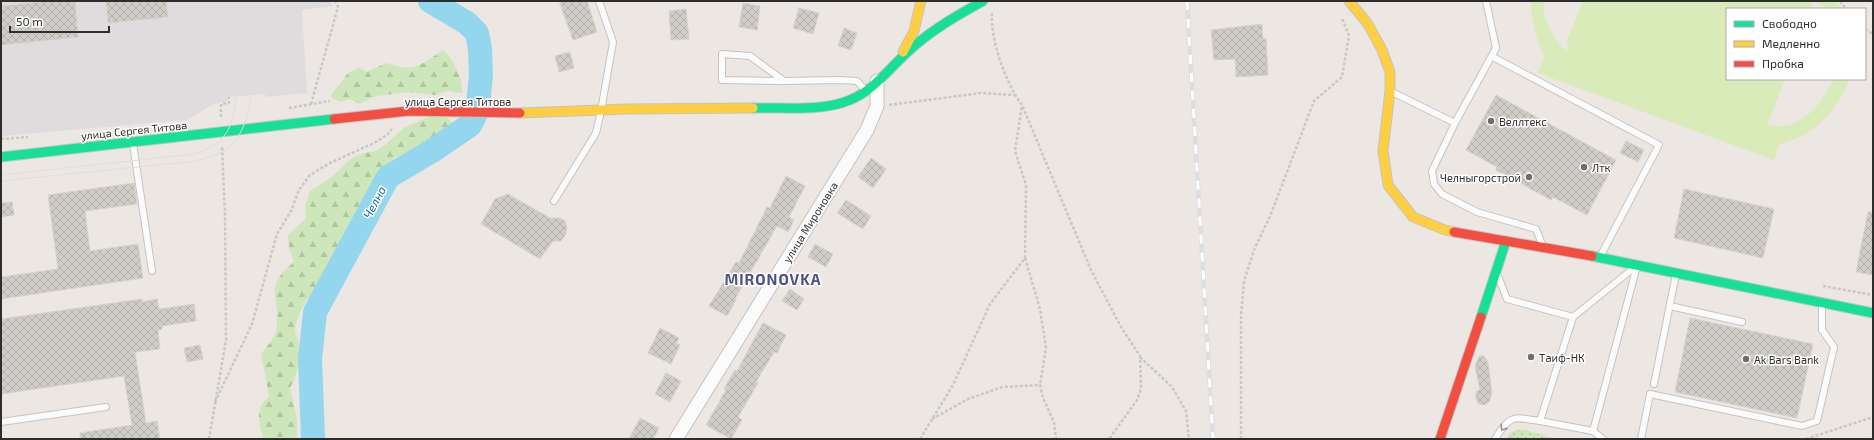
<svg xmlns="http://www.w3.org/2000/svg" width="1874" height="440" font-family="'Exo 2',sans-serif">
<style>
.industrial{fill:#dfdcde}
.grass{fill:url(#grass-dots)}
.forest{fill:url(#forest-firs)}
.pitch{fill:#d8ebb8}
.lines{fill:none;stroke-linecap:round;stroke-linejoin:round}
.river{stroke:#94d6ee;stroke-width:24}
.building{fill:url(#building-cross-hatch);stroke:#d6d3ce}
.lane-casing{stroke:#c5c3c3;stroke-width:8}
.street-casing{stroke:#c5c3c3;stroke-width:15}
.fast-casing{stroke:#c5c3c3;stroke-width:11}
.slow-casing{stroke:#c5c3c3;stroke-width:11}
.jam-casing{stroke:#c5c3c3;stroke-width:11}
.path{stroke:#c8c8c8;stroke-width:2.5;stroke-dasharray:3 2;stroke-linecap:butt}
.lane{stroke:#fcfbfb;stroke-width:6}
.street{stroke:#fcfbfb;stroke-width:13}
.fast{stroke:#16e098;stroke-width:9}
.slow{stroke:#ffcf43;stroke-width:9}
.jam{stroke:#f24e42;stroke-width:9}
.tram{stroke:#dedee0;stroke-width:1}
.rail-casing{stroke:#dedee0;stroke-width:4.5}
.rail{stroke:#fff;stroke-width:3;stroke-dasharray:9;stroke-linecap:butt}
.oneway{stroke:#949494}
.poi-dot{fill:#706e6c;stroke:#fff;stroke-width:1.5}
.labels{text-anchor:middle;dominant-baseline:central;stroke-width:3;stroke-linejoin:round;paint-order:stroke}
.street-label{font-size:11px;fill:#2d2d2d;stroke:#fff}
.poi-label{font-size:11px;fill:#2d2d2d;stroke:#fff;text-anchor:start}
.water-label{font-size:12px;font-style:italic;fill:#086da5;stroke:#fff}
.district-label{font-size:15px;font-weight:bold;letter-spacing:1px;fill:#4b5380;stroke:#fff}
</style>
<defs>
<pattern id="grass-dots" width="8" height="8" patternUnits="userSpaceOnUse"><rect width="8" height="8" fill="#cde7ba"/><path d="M2 2h.1M6 6h.1" fill="none" stroke="#b0c6a0" stroke-width="1.8" stroke-linecap="round"/></pattern>
<pattern id="forest-firs" width="22" height="20" patternUnits="userSpaceOnUse"><rect width="22" height="20" fill="#cde7ba"/><path d="M5 1l3.5 6h-7zM16 11l3.5 6h-7z" fill="#b0c6a0"/></pattern>
<pattern id="building-cross-hatch" width="8" height="8" patternUnits="userSpaceOnUse"><rect width="8" height="8" fill="#d0cdc9"/><path d="M0 0l8 8M0 8l8-8" fill="none" stroke="#b3b0ad"/></pattern>
</defs>
<rect width="100%" height="100%" fill="#ece7e2"/>
<polygon class="industrial" points="1,1 330,1 333,6 302,10 307,93 266,97 265,94 228,97 228,101 214,104 187,120 1,136"/>
<polygon class="grass" points="1521,429 1556,439 1506,439 1511,432"/>
<g class="forest">
<path d="M443,50C453,58 464,81 462,93L448,91L435,95L409,92L376,96L360,104L349,99L340,102L332,98L331,95L348,73L359,68L367,72L386,63C414,73 419,66 443,50Z"/>
<path d="M445,115L453,124L446,130L409,155L396,157L383,170L367,201L340,244L318,294L307,299C302,308 295,321 295,331C295,335 298,339 299,343C301,356 297,377 290,388L297,419V439H263C259,421 254,410 269,396L261,354C266,347 275,338 276,330C283,297 260,290 294,262L289,248L288,235L306,218L305,206L310,191L332,177L349,160L360,154L375,151L385,145L405,127L428,117Z"/>
</g>
<g class="pitch">
<path d="M1531,1H1544C1541,18 1555,42 1568,52L1567,41L1583,1H1814L1811,9H1727V79H1785L1767,125C1799,132 1822,106 1833,79H1849C1842,102 1822,126 1800,137C1794,140 1786,142 1779,144L1774,160L1538,73L1544,57C1536,38 1531,21 1531,1Z"/>
<polygon points="1815,1 1835,1 1842,9 1826,9"/>
</g>
<g class="lines">
<polyline class="river" points="313,439 310,359 315,312 388,177 432,151 470,125 477,112 481,76 480,49 477,33 467,23 430,1"/>
</g>
<g class="building">
<polygon points="50,1 75,1 78,37 1,45 1,6"/>
<polygon points="106,1 166,1 168,17 108,23"/>
<polygon points="559,1 587,1 597,32 573,40"/>
<polygon points="743,3 760,6 757,30 739,27"/>
<polygon points="799,8 819,13 813,34 793,28"/>
<polygon points="686,9 689,39 671,40 669,11"/>
<polygon points="1262,24 1263,39 1266,39 1268,75 1236,77 1235,59 1214,60 1211,30"/>
<polygon points="844,28 857,33 851,50 838,46"/>
<polygon points="570,52 574,68 559,72 555,56"/>
<polygon points="1496,95 1616,160 1587,215 1553,197 1551,200 1496,170 1497,167 1466,150"/>
<polygon points="1626,141 1644,150 1638,162 1620,153"/>
<polygon points="871,158 886,169 873,188 858,177"/>
<polygon points="786,176 805,186 789,217 794,220 788,232 777,226 735,299 736,300 727,316 709,306 736,262 739,263 767,207 770,208"/>
<polygon points="134,183 137,204 85,211 90,251 138,244 143,278 1,299 1,277 58,269 48,195"/>
<polygon points="1684,189 1774,209 1763,258 1674,238"/>
<polygon points="508,194 550,218 560,218 565,221 567,228 566,234 561,241 553,241 540,259 481,224 495,199"/>
<polygon points="846,200 871,216 863,229 837,213"/>
<polygon points="12,202 14,215 1,217 1,203"/>
<polygon points="1868,212 1873,212 1873,275 1856,272"/>
<polygon points="815,244 833,254 826,267 808,257"/>
<polygon points="790,289 804,299 797,310 782,301"/>
<polygon points="142,299 142,302 157,299 159,309 194,304 196,321 162,326 162,329 158,330 160,349 135,352 146,423 157,421 160,439 80,439 80,433 132,425 124,376 1,394 1,319"/>
<polygon points="1690,318 1813,344 1797,418 1675,392"/>
<polygon points="763,323 786,335 777,353 774,352 756,382 758,383 738,417 742,420 731,439 706,425 726,390 724,389 735,370 737,371"/>
<polygon points="660,328 679,338 676,343 680,345 671,364 648,353"/>
<polygon points="200,345 203,359 187,362 184,348"/>
<polygon points="1479,356 1484,356 1488,362 1492,393 1489,402 1484,405 1479,404 1476,399 1476,392 1480,389 1475,367"/>
<polygon points="666,373 681,381 670,402 655,394"/>
<polygon points="640,418 659,428 653,439 629,439"/>
</g>
<g class="lines">
<defs>
<g id="lane">
<polyline points="1486,1 1496,48 1455,123 1432,171 1434,184 1442,194 1477,212 1536,229 1542,244"/>
<polyline points="1493,57 1659,145 1601,255"/>
<polyline points="784,81 722,80 722,54 750,56 784,81 840,80 857,81 865,90"/>
<polyline points="1392,92 1455,123"/>
<polyline points="133,144 152,271"/>
<polyline points="554,201 596,133 601,111 613,42 599,1"/>
<polyline points="1498,276 1507,299 1573,317"/>
<polyline points="1670,306 1742,322"/>
<polyline points="1654,384 1676,274"/>
<polyline points="1,422 106,407"/>
<polyline points="1593,431 1637,266"/>
<path d="M1495,439C1511,414 1512,417 1540,421"/>
<polyline points="1603,439 1593,431 1540,421 1573,317 1635,267"/>
<polyline points="1641,439 1650,394 1802,426 1817,421 1834,347 1822,330 1822,304"/>
</g>
<polyline id="street" points="676,439 867,130 877,106 877,81"/>
<g id="fast">
<path d="M753,108C784,107 821,112 850,100C875,90 892,65 912,48C933,29 958,15 983,1"/>
<polyline points="1,157 334,119"/>
<polyline points="1592,256 1873,313"/>
<polyline points="1481,317 1506,241"/>
</g>
<g id="slow">
<polyline points="1349,1 1368,24 1382,50 1390,72 1390,91 1383,151 1388,185 1413,217 1445,230 1454,232"/>
<polyline points="903,52 914,31 921,1"/>
<polyline points="520,113 627,109 753,108"/>
</g>
<g id="jam">
<polyline points="334,119 409,111 520,113"/>
<polyline points="1454,232 1592,256"/>
<polyline points="1440,439 1481,317"/>
</g>
</defs>
<use href="#lane" class="lane-casing"/>
<use href="#street" class="street-casing"/>
<use href="#fast" class="fast-casing"/>
<use href="#slow" class="slow-casing"/>
<use href="#jam" class="jam-casing"/>
<g class="path">
<polyline points="1840,1 1846,9"/>
<path d="M992,13C990,39 1006,84 1022,105L1091,270L1121,327L1140,356L1141,389L1137,400L1109,439"/>
<polyline points="1865,29 1873,34"/>
<polyline points="311,104 338,7 335,1"/>
<polyline points="889,105 981,93 1014,95"/>
<polyline points="289,108 330,101"/>
<polyline points="221,117 221,104 229,103 229,97"/>
<polyline points="1,139 28,137"/>
<polyline points="1025,258 1040,309 1046,348 1040,385"/>
<polyline points="1823,286 1873,295"/>
<polyline points="1140,357 1172,387 1186,411 1189,439"/>
<polyline points="215,402 252,324 277,234 291,211 299,190 310,175 330,163 374,143 387,135 392,129"/>
<polyline points="932,419 968,399 1002,387 1040,385 1043,398 1054,422 1056,439"/>
<polyline points="209,439 226,340 225,214 222,146"/>
<polyline points="920,439 953,385 990,304 1025,258 1026,185 1015,151 1022,105"/>
<polyline points="1241,439 1241,316 1244,281 1254,250 1271,214 1314,101 1342,77 1349,36 1342,18"/>
<polyline points="1806,439 1873,417"/>
</g>
<use href="#lane" class="lane"/>
<use href="#street" class="street"/>
<use href="#fast" class="fast"/>
<use href="#slow" class="slow"/>
<use href="#jam" class="jam"/>
<g class="tram">
<path d="M1,175L195,154C227,142 233,129 236,96"/>
<path d="M1,181L196,161C204,158 213,157 220,153C242,142 248,117 251,95"/>
<polyline points="1861,439 1873,435"/>
</g>
<defs>
<polyline id="rail" points="1187,1 1213,439"/>
</defs>
<use href="#rail" class="rail-casing"/>
<use href="#rail" class="rail"/>
</g>
<defs><path id="oneway-chevron" d="M-2-3.5L2.5 0L-2 3.5" fill="none" stroke-width="1.6" stroke-linecap="round" stroke-linejoin="round"/></defs>
<use class="oneway" href="#oneway-chevron" transform="translate(1503 428) rotate(125)"/>
<g class="poi-dot">
<circle cx="1491" cy="121" r="4"/>
<circle cx="1584" cy="167" r="4"/>
<circle cx="1529" cy="177" r="4"/>
<circle cx="1531" cy="357" r="4"/>
<circle cx="1746" cy="359" r="4"/>
</g>
<g class="labels">
<g class="street-label">
<text x="458" y="101">улица Сергея Титова</text>
<text transform="translate(134 130) rotate(-6)">улица Сергея Титова</text>
<text transform="translate(810 222) rotate(-58)">улица Мироновка</text>
</g>
<g class="poi-label">
<text x="1499" y="121">Веллтекс</text>
<text x="1592" y="167">Лтк</text>
<text x="1521" y="177" text-anchor="end">Челныгорстрой</text>
<text x="1539" y="357">Таиф-НК</text>
<text x="1754" y="359">Ak Bars Bank</text>
</g>
<g class="water-label">
<text transform="translate(374 202) rotate(-62)">Челна</text>
</g>
<g class="district-label">
<text x="773" y="279">MIRONOVKA</text>
</g>
</g>
<rect width="1874" height="440" fill="none" stroke="#2d2d2d" stroke-width="4"/>
<rect x="1726" y="8" width="140" height="72" fill="#ffffff" stroke="#ababab"/>
<rect x="1734" y="21" width="20" height="6" fill="#16e098" stroke="#ababab"/>
<text x="1762" y="28" font-size="12" fill="#2d2d2d">Свободно</text>
<rect x="1734" y="41" width="20" height="6" fill="#ffcf43" stroke="#ababab"/>
<text x="1762" y="48" font-size="12" fill="#2d2d2d">Медленно</text>
<rect x="1734" y="61" width="20" height="6" fill="#f24e42" stroke="#ababab"/>
<text x="1762" y="68" font-size="12" fill="#2d2d2d">Пробка</text>
<path d="M10 26v6h99v-6" fill="none" stroke="#2d2d2d" stroke-width="2"/>
<text x="16" y="26" font-size="12" fill="#2d2d2d" stroke="#ffffff" stroke-width="3" paint-order="stroke">50 m</text>
</svg>
